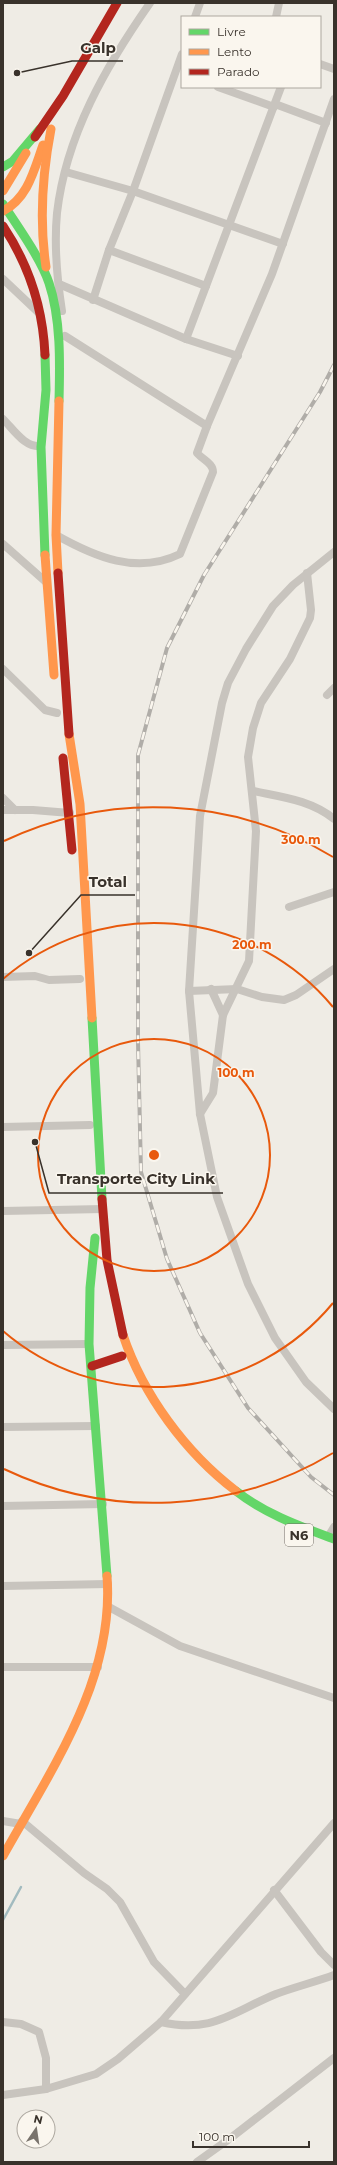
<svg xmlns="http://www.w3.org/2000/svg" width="337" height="2165" font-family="Montserrat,sans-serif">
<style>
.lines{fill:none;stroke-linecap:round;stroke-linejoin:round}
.stream{stroke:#a2bbbf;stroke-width:2.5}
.street{stroke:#c8c4be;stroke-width:8}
.fast{stroke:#63d668;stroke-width:9}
.slow{stroke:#ff974d;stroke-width:9}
.jam{stroke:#b3261e;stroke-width:9}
.rail-casing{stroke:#b0ada8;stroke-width:4}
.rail{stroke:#faf6ee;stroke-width:2.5;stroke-dasharray:8;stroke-linecap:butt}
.ring{fill:none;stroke:#e8590c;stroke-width:2}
.labels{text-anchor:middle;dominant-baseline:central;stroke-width:3;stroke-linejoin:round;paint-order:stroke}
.shield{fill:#faf6ee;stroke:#736d66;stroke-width:1}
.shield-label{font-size:13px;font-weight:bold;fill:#39322b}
.centre{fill:#e8590c;stroke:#faf6ee;stroke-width:2}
.ring-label{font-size:12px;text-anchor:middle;font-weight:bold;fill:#e8590c;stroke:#faf6ee;stroke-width:3;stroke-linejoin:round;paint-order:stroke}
.leader{fill:none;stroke:#39322b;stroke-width:1.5}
.callout-dot{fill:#39322b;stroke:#faf6ee;stroke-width:1.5}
.callout-label{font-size:15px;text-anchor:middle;font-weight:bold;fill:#39322b;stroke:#faf6ee;stroke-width:3;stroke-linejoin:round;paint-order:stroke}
</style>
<rect width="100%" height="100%" fill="#efece5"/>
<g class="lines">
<polyline class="stream" points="3,1920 21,1887"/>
<g class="street">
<polyline points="195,17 200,3"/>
<polyline points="276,17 279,3"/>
<polyline points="320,64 334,69"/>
<polyline points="218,87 274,107"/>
<polyline points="275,104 326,123"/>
<polyline points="66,172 133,191 283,244"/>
<polyline points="109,250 206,286"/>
<polyline points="3,279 39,313"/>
<polyline points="59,284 186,339 238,356"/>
<polyline points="93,300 109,250 133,191 182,54"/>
<path d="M62,311C57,279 54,245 57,213C66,135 106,66 150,3"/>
<polyline points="65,336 207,426 272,274 334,99"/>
<polyline points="186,339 281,87"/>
<path d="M3,419C14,430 25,448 41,446"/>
<path d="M56,535C95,557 137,575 180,554L213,472C213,463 203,460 197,453L207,426"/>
<polyline points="3,544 46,582"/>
<polyline points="334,552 293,585 273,606 246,649 228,683 222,703 200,816 189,991 200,1114 217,1197 248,1284 275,1338 306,1382 334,1409"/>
<polyline points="3,669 45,710 57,713"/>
<polyline points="327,695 334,688"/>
<path d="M253,791C281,797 311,800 334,819"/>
<polyline points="3,798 15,810"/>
<polyline points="3,810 33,810 70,813"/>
<polyline points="289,907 334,892"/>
<polyline points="3,977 35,976 49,980 80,979"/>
<polyline points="211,989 223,1015"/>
<polyline points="189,991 237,989 262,997 284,1000 296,995 334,969"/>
<polyline points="200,1114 213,1093 223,1015 249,961 256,831 248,757 253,728 261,703 290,659 310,618 311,610 307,573"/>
<polyline points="3,1127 90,1125"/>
<polyline points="3,1211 103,1209"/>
<polyline points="3,1345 89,1344"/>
<polyline points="3,1427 96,1426"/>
<polyline points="3,1506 103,1504"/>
<polyline points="328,1537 334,1527"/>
<polyline points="3,1586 108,1584"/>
<polyline points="109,1607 180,1646 334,1698"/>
<polyline points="3,1667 98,1667"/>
<polyline points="3,1821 21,1824"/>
<polyline points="22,1821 84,1873 107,1889 120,1902 154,1962 185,1994"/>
<polyline points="274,1890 321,1952 334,1965"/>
<polyline points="3,2022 21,2024 39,2032 46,2058 46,2089"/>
<path d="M161,2022C212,2034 232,2012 276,1994C295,1987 315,1982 334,1975"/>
<polyline points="3,2095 46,2089 96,2074 118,2059 161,2022 334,1823"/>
<polyline points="197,2162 232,2137 334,2058"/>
</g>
<g class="fast">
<polyline points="3,167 13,161 40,129"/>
<path d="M3,204C17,225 41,259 49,283C61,319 60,363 59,401"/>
<polyline points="45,555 41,447 46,390 45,355"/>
<polyline points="92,1018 102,1199"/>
<polyline points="95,1238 90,1288 89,1344 107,1576"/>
<path d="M236,1491C265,1514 299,1526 334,1539"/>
</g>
<g class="slow">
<polyline points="3,191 26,153"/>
<path d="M3,211C28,198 34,170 43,145"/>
<path d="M46,267C39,220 42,176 51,129"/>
<polyline points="45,555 54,675"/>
<polyline points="58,573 56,535 59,401"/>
<polyline points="69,734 80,804 92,1018"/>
<path d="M123,1335C143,1395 186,1453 236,1491"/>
<path d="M3,1856C51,1770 115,1679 107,1576"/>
</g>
<g class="jam">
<polyline points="35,137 63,96 117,3"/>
<path d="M3,226C29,265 43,308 45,355"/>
<polyline points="58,573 69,734"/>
<polyline points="63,758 72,850"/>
<polyline points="102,1199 107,1260 123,1335"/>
<polyline points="92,1366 122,1356"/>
</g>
<defs>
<polyline id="rail" points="334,365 320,392 204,575 167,648 138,755 138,1042 141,1172 167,1259 200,1333 248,1408 311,1477 334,1495"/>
</defs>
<use href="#rail" class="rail-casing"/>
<use href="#rail" class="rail"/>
</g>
<g class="ring">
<circle cx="154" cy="1155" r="116"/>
<path d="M333 1303A232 232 0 0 1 3 1331M3 979A232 232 0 0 1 333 1007"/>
<path d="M333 1453A348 348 0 0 1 4 1469M4 841A348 348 0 0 1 333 857"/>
</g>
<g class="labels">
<rect class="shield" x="285" y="1524" width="28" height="22" rx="3"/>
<g class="shield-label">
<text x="299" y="1535">N6</text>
</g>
</g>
<circle cx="154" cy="1155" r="6" class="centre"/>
<g class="ring-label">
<text x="301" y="844">300 m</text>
<text x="252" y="949">200 m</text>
<text x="236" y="1077">100 m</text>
</g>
<path class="leader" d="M17 73L72 61H123M29 953L81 895H135M35 1142L49 1193H223"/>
<g class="callout-dot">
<circle cx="17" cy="73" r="4"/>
<circle cx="29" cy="953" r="4"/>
<circle cx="35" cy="1142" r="4"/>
</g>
<g class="callout-label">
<text x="98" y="53">Galp</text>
<text x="108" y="887">Total</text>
<text x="136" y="1184">Transporte City Link</text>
</g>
<rect width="337" height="2165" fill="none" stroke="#39322b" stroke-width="8"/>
<rect x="181" y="16" width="140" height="72" fill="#faf6ee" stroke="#ada8a0"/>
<rect x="189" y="29" width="20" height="6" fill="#63d668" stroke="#ada8a0"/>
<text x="217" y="36" font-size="12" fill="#39322b">Livre</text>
<rect x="189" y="49" width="20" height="6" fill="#ff974d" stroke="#ada8a0"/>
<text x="217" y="56" font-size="12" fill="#39322b">Lento</text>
<rect x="189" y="69" width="20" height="6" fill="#b3261e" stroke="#ada8a0"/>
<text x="217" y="76" font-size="12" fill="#39322b">Parado</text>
<g transform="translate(36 2129) rotate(13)"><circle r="19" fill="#faf6ee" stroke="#ada8a0"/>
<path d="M0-3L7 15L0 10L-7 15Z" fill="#79736c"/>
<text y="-6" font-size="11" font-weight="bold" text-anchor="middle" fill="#39322b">N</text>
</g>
<path d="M193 2141v6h116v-6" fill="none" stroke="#39322b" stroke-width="2"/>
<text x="199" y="2141" font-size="12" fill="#39322b" stroke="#faf6ee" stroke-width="3" paint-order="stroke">100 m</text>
</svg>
